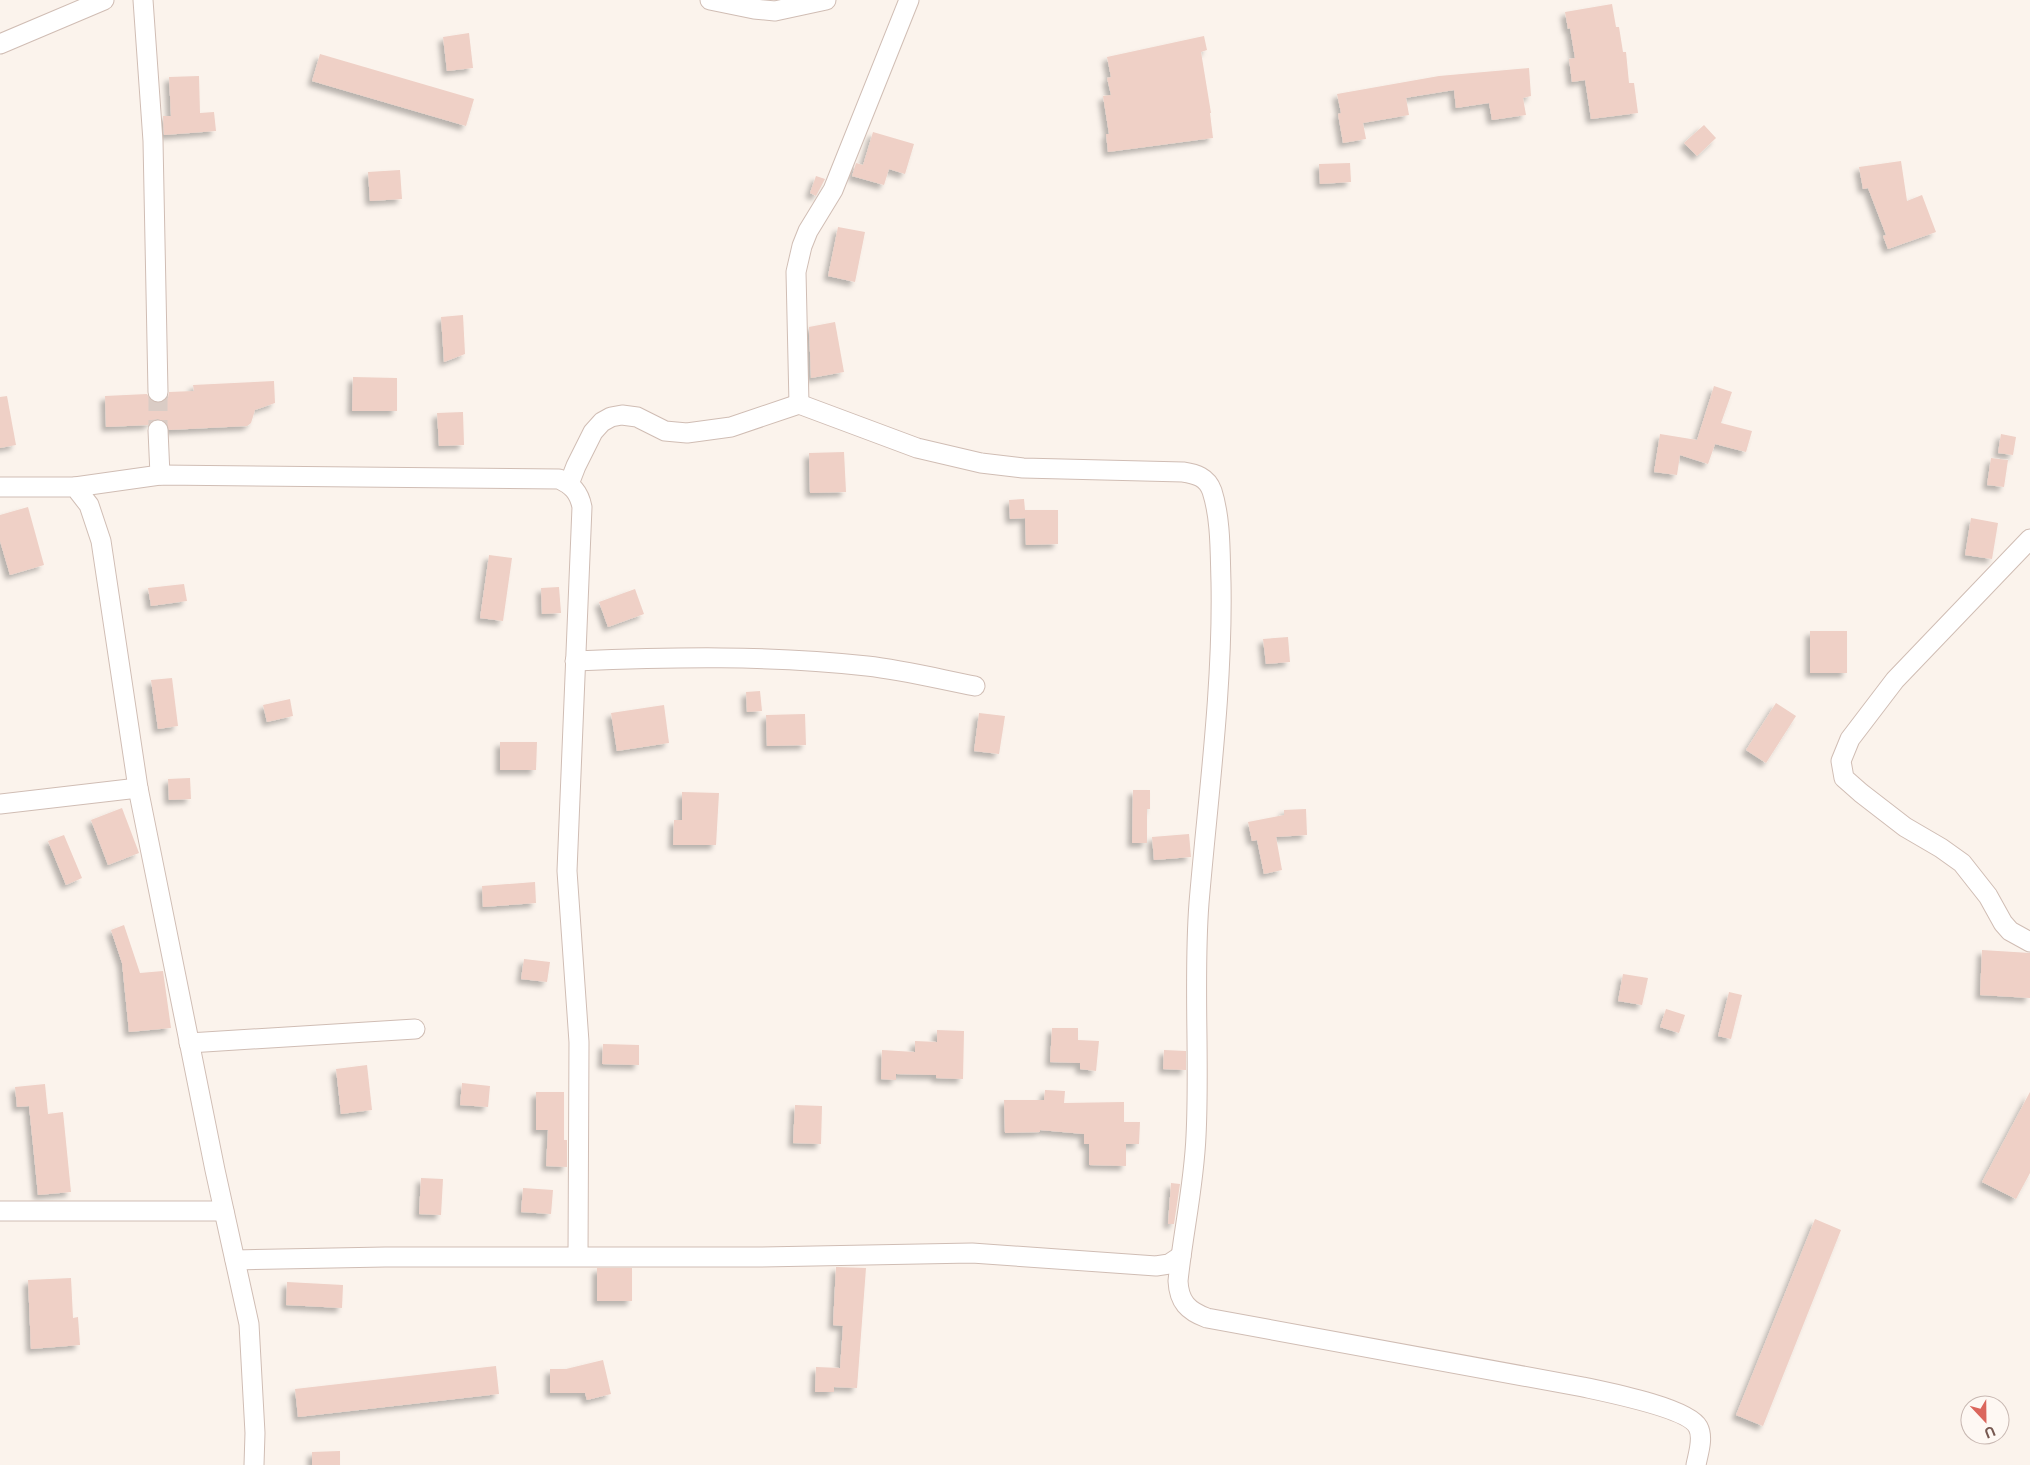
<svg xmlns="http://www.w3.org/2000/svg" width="2030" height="1465" font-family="Inter,sans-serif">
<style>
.building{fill:#efd0c6;filter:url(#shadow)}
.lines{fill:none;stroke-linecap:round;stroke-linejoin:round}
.minor-tunnel{stroke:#daccc5;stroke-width:19;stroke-dasharray:19 9;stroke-linecap:butt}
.minor-casing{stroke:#d0bdb4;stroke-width:21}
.minor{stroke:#fff;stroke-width:19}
</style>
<defs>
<filter id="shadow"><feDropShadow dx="-4.5" dy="4.5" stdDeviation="2.5" flood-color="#0004"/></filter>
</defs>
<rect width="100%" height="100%" fill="#fbf3ec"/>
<g class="building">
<polygon points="1612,4 1616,27 1619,27 1623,52 1626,52 1629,83 1634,83 1638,113 1591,119 1585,80 1572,82 1569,59 1575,58 1570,28 1568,29 1565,12"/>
<polygon points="469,33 473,68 447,71 443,37"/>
<polygon points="1204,36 1207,50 1201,52 1211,113 1210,113 1213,138 1108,152 1106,134 1109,134 1103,96 1111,95 1107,78 1111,77 1107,57"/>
<polygon points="320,54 474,99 466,126 312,81"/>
<polygon points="1529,68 1531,96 1523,98 1526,115 1492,120 1489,103 1456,108 1454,90 1411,97 1406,98 1409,115 1363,123 1366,139 1343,143 1338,114 1341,113 1337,94 1439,76"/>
<polygon points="199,76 200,113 214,112 216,131 164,135 163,116 171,116 169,77"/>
<polygon points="1704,125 1716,138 1697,156 1684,143"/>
<polygon points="873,132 914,144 905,174 889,169 884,185 852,176 856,163 863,165"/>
<polygon points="1901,161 1907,201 1922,195 1936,232 1888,249 1883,236 1886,235 1868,188 1863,189 1859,167"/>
<polygon points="1350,163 1351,182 1320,184 1319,164"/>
<polygon points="400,170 402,199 370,201 368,172"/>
<polygon points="816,176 825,179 816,196 810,193"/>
<polygon points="838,227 865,232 855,282 828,276"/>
<polygon points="463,315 465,354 444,362 441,317"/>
<polygon points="835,322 844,372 811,378 809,327"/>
<polygon points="353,377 397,378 397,411 352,411"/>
<polygon points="274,381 275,403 255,410 251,423 247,426 169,430 167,424 158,419 152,420 148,425 106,427 105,396 147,394 152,402 159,403 168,398 169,392 194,391 193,385"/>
<polygon points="1714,386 1732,392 1721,423 1752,431 1746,452 1715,444 1708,464 1680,455 1677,475 1654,472 1660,434 1697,440"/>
<polygon points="7,396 16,445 0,448 0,397"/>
<polygon points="463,412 464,445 439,446 437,413"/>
<polygon points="2001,434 2016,437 2013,455 1998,453"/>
<polygon points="844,452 846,492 810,493 809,453"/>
<polygon points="1991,458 2008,460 2004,487 1987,485"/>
<polygon points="1024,499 1025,510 1058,510 1058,544 1026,545 1025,518 1010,519 1009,500"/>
<polygon points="28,507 44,565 10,575 0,541 0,515"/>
<polygon points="1971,518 1998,523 1992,559 1965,555"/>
<polygon points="489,555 512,558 503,621 480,618"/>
<polygon points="184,584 187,601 151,606 148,588"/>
<polygon points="559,587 561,613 542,614 541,588"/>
<polygon points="635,589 644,614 608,627 599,602"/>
<rect x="1810" y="631" width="37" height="42"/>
<polygon points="1288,637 1290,662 1266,664 1263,639"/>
<polygon points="172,678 178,726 158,729 151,680"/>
<polygon points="760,691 762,711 747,712 746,692"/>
<polygon points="290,699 293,716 267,722 263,705"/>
<polygon points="1776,703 1796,716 1766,763 1746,750"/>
<polygon points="664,705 669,743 617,751 611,713"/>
<polygon points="979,713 1005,716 999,754 974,751"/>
<polygon points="805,714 806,745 767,746 766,715"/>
<polygon points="500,742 537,742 536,770 500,770"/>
<polygon points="190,778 191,799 169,800 168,779"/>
<polygon points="1133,790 1150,790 1150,809 1147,809 1147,843 1132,843"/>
<polygon points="682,792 719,793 716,845 673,845 674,820 682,820"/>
<polygon points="122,808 139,853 108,865 91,820"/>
<polygon points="1306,809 1307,835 1276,837 1282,870 1264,874 1257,840 1252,841 1248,822 1284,815 1284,810"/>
<polygon points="1189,834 1191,857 1154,860 1152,837"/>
<polygon points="64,835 82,878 66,885 48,841"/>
<polygon points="535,882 536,903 483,907 482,886"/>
<polygon points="124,925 140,973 163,971 171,1028 129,1032 122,963 111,930"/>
<polygon points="1982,950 2030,953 2030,998 1980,995"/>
<polygon points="524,959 550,962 547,982 521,979"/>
<polygon points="1623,974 1648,978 1642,1005 1618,1001"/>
<polygon points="1729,992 1742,995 1731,1039 1718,1036"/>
<polygon points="1666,1009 1685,1015 1679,1033 1660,1027"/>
<polygon points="1052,1028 1078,1028 1078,1040 1099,1041 1096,1071 1080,1069 1080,1063 1050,1062"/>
<polygon points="937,1030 964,1031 963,1079 936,1078 936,1075 896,1074 896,1080 881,1079 882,1050 915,1052 915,1041 937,1042"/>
<polygon points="603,1044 639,1045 639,1065 602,1064"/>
<polygon points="1164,1050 1186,1051 1186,1070 1163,1069"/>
<polygon points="367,1065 372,1110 341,1114 336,1069"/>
<polygon points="462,1083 490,1086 488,1107 460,1105"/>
<polygon points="45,1084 48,1114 63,1112 71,1192 38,1195 29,1106 17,1107 15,1087"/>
<polygon points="1045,1090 1065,1091 1064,1103 1124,1102 1124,1122 1140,1122 1139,1144 1126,1144 1126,1166 1089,1165 1089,1144 1084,1144 1084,1134 1040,1130 1040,1132 1005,1133 1004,1100 1044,1100"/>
<polygon points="536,1092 564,1092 564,1140 567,1140 567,1167 546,1166 548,1130 536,1130"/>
<polygon points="2030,1092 2030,1173 2016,1199 1982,1182"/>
<polygon points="795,1105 822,1106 821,1144 793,1143"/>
<polygon points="421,1178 443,1179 441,1215 419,1214"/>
<polygon points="1171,1183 1180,1184 1174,1224 1168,1224"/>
<polygon points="523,1188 553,1190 551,1214 521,1212"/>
<polygon points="1815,1219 1841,1230 1763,1426 1736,1415"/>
<polygon points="836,1267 866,1268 857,1388 834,1387 834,1392 815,1392 816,1367 840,1368 843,1326 833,1325"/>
<rect x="597" y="1268" width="35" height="33"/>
<polygon points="71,1278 73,1318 78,1317 80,1345 31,1349 28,1280"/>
<polygon points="287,1282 343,1285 342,1308 286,1305"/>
<polygon points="603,1360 611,1394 587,1400 585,1393 550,1393 550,1369 566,1369"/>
<polygon points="496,1366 499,1394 298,1417 295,1389"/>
<polygon points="340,1451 340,1465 312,1465 312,1452"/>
</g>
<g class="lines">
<polyline class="minor-tunnel" points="158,392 158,430"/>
<defs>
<g id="minor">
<polyline points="143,0 153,141 158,392"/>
<polyline points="710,0 754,9 775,11 826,0"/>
<polyline points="0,44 104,0"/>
<polyline points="799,404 796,272 802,246 808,231 833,190 909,0"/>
<polyline points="158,430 160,475"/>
<path d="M569,484L576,466L593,432L602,422L611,417L622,415L637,417L665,431L687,433L731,427L799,404L917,448L981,463L1023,468L1183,472C1196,474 1207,477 1212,491C1221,519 1220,553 1221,582C1223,689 1208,796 1199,903C1193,981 1200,1058 1196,1136C1194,1185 1183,1233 1178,1281C1179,1302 1188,1311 1207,1318L1583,1387C1606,1392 1688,1408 1698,1427C1704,1438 1698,1454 1696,1465"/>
<polyline points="0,487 75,487 89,505 101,541 138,788 215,1170 249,1324 255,1433 254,1465"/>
<path d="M75,487L160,475L559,479C572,485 579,492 582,507L567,871L579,1042L578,1256"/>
<polyline points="2030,539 1895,680 1850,739 1841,761 1844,778 1861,793 1905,827 1941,848 1962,863 1988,896 2003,923 2010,931 2030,942"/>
<path d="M575,661C672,657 770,655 867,666C903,670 939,679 975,686"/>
<polyline points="0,804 138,788"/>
<polyline points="189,1043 415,1029"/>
<polyline points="0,1211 224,1211"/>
<polyline points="235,1260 385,1257 761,1257 972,1253 1156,1266 1169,1264 1181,1256"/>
</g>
</defs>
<use href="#minor" class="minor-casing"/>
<use href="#minor" class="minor"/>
</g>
<g transform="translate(1985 1420) rotate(158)"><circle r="24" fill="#fef8f3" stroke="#c8b8b2"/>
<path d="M0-4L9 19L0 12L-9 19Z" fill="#db665c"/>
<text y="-8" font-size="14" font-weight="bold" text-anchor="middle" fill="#765850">U</text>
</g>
</svg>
